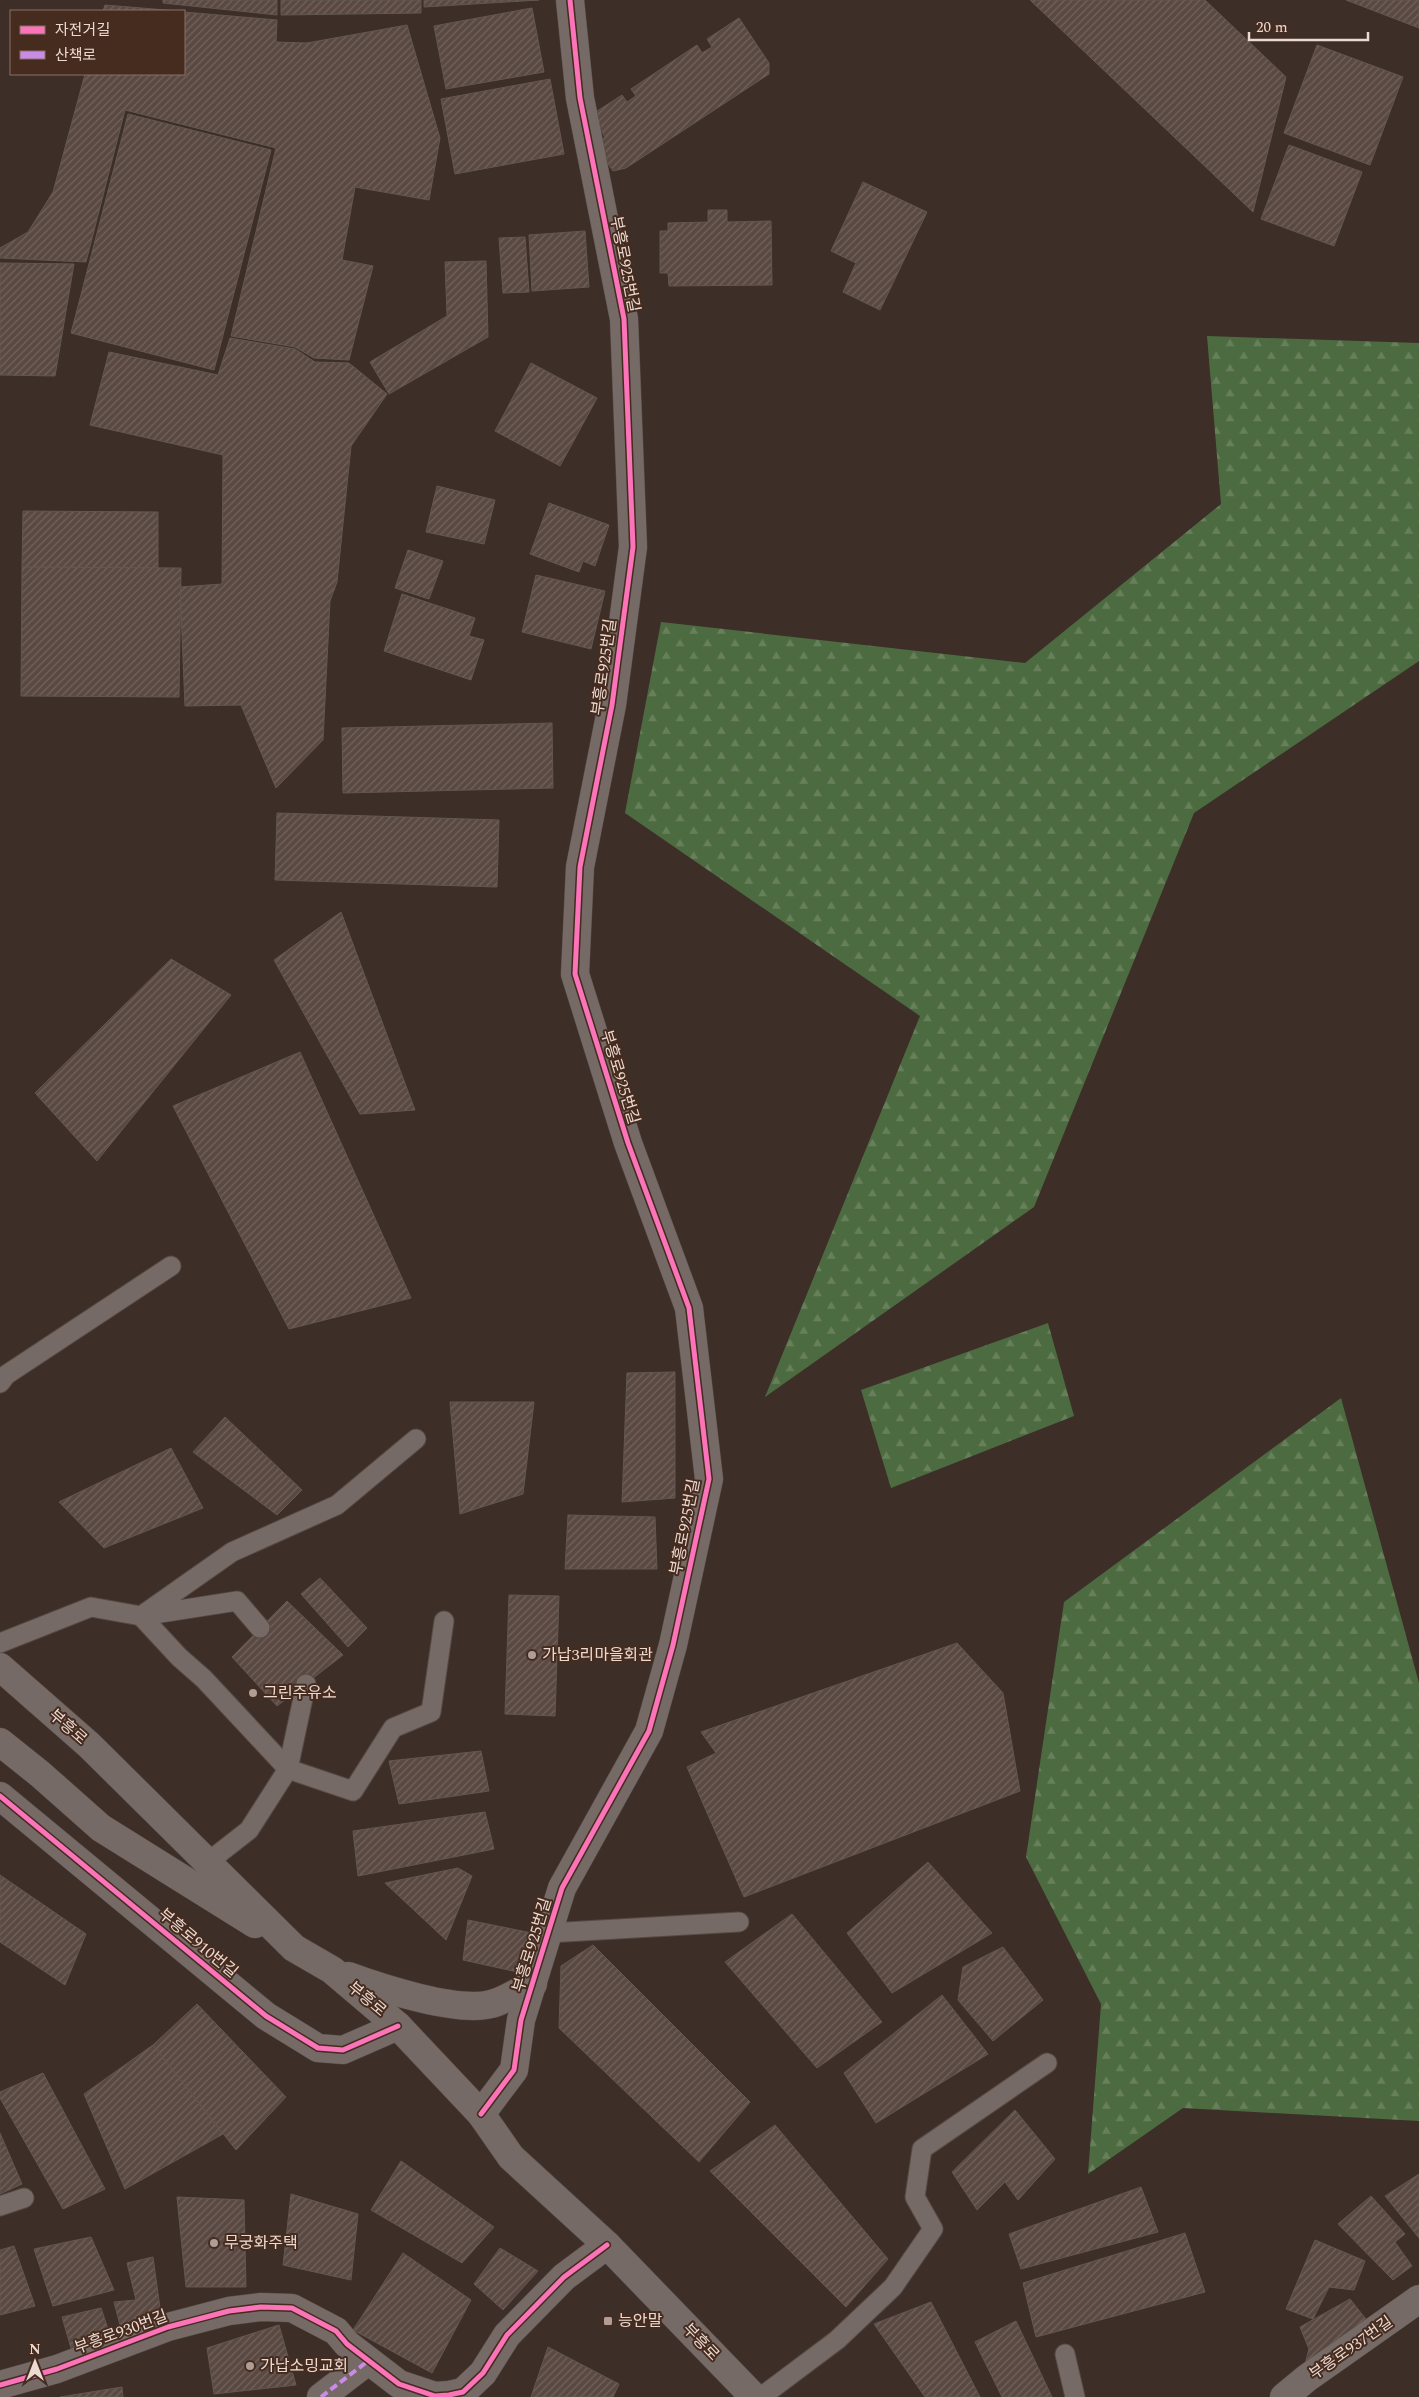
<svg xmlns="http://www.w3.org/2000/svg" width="1419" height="2397" font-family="Spectral,'Noto Sans KR',serif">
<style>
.forest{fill:url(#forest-firs)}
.building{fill:url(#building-hatch);stroke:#635751}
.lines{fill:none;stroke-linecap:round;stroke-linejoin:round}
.service-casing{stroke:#574a44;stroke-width:21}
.minor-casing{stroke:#574a44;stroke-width:29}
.secondary-casing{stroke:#574a44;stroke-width:29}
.service{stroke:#756a65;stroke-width:19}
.minor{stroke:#756a65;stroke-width:28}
.secondary{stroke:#756a65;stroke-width:28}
.quiet{stroke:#ca8be6;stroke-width:4;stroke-dasharray:8 4;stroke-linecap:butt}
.cycleway-casing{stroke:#462b1f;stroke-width:8}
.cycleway{stroke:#fb73b8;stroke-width:5}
.poi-dot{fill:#af9e96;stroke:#462b1f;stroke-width:2}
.labels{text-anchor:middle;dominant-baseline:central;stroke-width:4;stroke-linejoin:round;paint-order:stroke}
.street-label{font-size:16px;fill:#ecdad2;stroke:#462b1f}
.poi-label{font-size:16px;fill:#ecdad2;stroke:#462b1f;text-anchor:start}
</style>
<defs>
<pattern id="forest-firs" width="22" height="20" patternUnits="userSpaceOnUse" patternTransform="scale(1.25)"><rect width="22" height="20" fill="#4d6b40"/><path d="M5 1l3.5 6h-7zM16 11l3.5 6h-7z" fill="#67805b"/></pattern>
<pattern id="building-hatch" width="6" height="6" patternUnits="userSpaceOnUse" patternTransform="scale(1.25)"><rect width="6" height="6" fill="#5a4942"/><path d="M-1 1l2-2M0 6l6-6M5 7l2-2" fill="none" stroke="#72635c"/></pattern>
</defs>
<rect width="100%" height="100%" fill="#3d2e28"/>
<g class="forest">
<polygon points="1207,336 1419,343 1419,661 1194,813 1034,1207 765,1397 920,1016 625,813 661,622 1025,663 1221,504"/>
<polygon points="1048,1323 1074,1416 891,1488 861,1390"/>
<polygon points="1341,1398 1419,1683 1419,2121 1183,2108 1088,2174 1101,2004 1026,1857 1064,1602"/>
</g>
<g class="building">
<polygon points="163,0 277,0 277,15 163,3"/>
<polygon points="281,0 421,0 421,13 281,15"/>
<polygon points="424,0 539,0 424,7"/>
<polygon points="1030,0 1205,0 1286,77 1253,212"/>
<polygon points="1346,0 1419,0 1419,28"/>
<polygon points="105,5 178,11 103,11"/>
<polygon points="532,8 544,72 446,89 434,26"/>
<polygon points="184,12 277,20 276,42 307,43 407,25 440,138 429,200 355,187 342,260 373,266 349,360 314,358 295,347 231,336 276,148 125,110 86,262 0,258 0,248 28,232 53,192 85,74 184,74"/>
<polygon points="739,18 769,63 769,74 626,168 613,171 595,145 605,137 591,115 622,95 627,102 636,96 631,89 697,45 702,53 712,47 707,39"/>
<polygon points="1317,45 1403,77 1370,165 1284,133"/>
<polygon points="550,79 564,154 455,174 441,99"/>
<polygon points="128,114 271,150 214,370 71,333"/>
<polygon points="1289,145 1362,172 1334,246 1261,219"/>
<polygon points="863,182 927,212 880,310 843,292 856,263 831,251"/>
<polygon points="708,210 727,210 727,222 771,221 772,285 669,286 668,273 660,273 660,231 668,231 668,223 708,222"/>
<polygon points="585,231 589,287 532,291 529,235"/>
<polygon points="525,237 529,292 503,293 499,238"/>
<polygon points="486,261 488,337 389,394 370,362 447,316 445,262"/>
<polygon points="0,263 74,264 55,376 0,375"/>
<polygon points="230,338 295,349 315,362 349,363 387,394 351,446 337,582 330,601 323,740 276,788 241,705 185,706 180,587 222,584 223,455 90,425 109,352 218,375"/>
<polygon points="531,363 597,398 560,466 495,431"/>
<polygon points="437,486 495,500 484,544 426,532"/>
<polygon points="549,503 609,525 595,566 583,561 579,572 530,554"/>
<polygon points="23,511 158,512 158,568 22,567"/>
<polygon points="408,550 443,561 429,599 395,588"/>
<polygon points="22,567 181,568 179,697 21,696"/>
<polygon points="536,575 605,591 591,649 522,632"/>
<polygon points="402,594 475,618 469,636 484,640 471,680 384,651"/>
<polygon points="552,723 553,788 343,793 342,728"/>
<polygon points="277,813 499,820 497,887 275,880"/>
<polygon points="341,912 415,1110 360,1114 274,960"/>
<polygon points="171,959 231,995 97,1161 35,1093"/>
<polygon points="300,1052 411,1298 289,1329 173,1106"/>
<polygon points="675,1372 675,1498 622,1502 627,1373"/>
<polygon points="450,1402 534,1402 523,1494 460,1514"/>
<polygon points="225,1417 302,1490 277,1515 193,1452"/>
<polygon points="171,1448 203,1508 104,1548 59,1502"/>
<polygon points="568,1515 655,1517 657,1569 565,1569"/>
<polygon points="320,1578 367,1628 348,1647 301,1594"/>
<polygon points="509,1595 559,1596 555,1716 505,1714"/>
<polygon points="287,1601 343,1655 277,1706 232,1657"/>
<polygon points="957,1643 1003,1693 1020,1791 744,1897 687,1767 716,1753 701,1732"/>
<polygon points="481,1751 489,1791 399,1804 389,1761"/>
<polygon points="485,1812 494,1849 358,1876 353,1831"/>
<polygon points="928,1862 992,1933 892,1993 847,1933"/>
<polygon points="458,1868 472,1876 446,1940 385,1883"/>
<polygon points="0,1875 86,1934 65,1985 0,1942"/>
<polygon points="792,1914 882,2022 817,2068 725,1962"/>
<polygon points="468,1920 532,1933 522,1973 463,1960"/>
<polygon points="593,1945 750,2102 699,2162 559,2028 561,1966"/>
<polygon points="1003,1947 1043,2000 993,2041 958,2000 963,1967"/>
<polygon points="942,1995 988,2054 876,2123 844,2073"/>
<polygon points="197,2004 286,2097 236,2150 153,2045"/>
<polygon points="153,2045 223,2134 125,2189 84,2094"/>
<polygon points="43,2073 105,2189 63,2209 0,2098 0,2092"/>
<polygon points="1015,2110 1055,2159 1018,2200 1005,2182 977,2210 952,2172"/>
<polygon points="775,2125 888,2259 846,2307 710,2171"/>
<polygon points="0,2133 22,2184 0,2194"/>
<polygon points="401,2161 494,2227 462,2263 371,2210"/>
<polygon points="1419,2174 1419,2238 1385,2196"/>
<polygon points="1141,2187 1158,2232 1021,2269 1009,2234"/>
<polygon points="291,2194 358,2214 351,2280 283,2265"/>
<polygon points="1371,2196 1405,2234 1395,2242 1412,2266 1393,2280 1338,2224"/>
<polygon points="177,2197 244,2200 246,2287 186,2287"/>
<polygon points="1185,2233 1205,2292 1036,2337 1023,2283"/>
<polygon points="91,2237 114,2290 53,2306 34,2249"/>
<polygon points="1315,2240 1365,2261 1354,2290 1329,2287 1313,2319 1286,2309"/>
<polygon points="14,2246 35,2306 0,2315 0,2250"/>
<polygon points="500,2248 538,2271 503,2310 474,2284"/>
<polygon points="403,2253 471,2300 432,2373 353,2330"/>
<polygon points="153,2257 160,2308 120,2325 114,2302 136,2300 127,2263"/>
<polygon points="1350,2299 1369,2323 1304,2368 1309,2349 1300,2327"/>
<polygon points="931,2302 980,2397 925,2397 874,2324"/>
<polygon points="101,2308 111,2338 71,2348 62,2317"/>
<polygon points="1016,2321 1052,2397 1002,2397 975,2342"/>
<polygon points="279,2325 296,2385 214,2394 207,2348"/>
<polygon points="548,2347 619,2384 613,2397 531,2397"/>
<polygon points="122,2387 123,2397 60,2397"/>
</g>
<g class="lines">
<defs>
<g id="service">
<polyline points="0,1383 6,1375 171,1266"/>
<polyline points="416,1439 337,1505 232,1552 141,1616 179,1657 204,1679 288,1769 353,1791 393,1728 431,1712 444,1621"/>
<polyline points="0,1643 91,1607 141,1616 237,1601 260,1628"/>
<polyline points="208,1862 249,1830 288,1769 306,1684"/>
<polyline points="548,1933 739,1922"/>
<polyline points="0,2206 24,2198"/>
<polyline points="1065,2354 1075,2397"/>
<polyline points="761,2397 837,2340 893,2287 933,2229 915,2197 922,2149 1047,2063"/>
</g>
<g id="minor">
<polyline points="0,1796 266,2016 318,2048 343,2050 398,2026"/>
<polyline points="481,2114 514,2070 521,2020 562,1888 649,1731 673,1645 709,1479 689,1308 628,1143 575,974 580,867 612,705 633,547 624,319 580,98 570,0"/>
<polyline points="0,2385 57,2369 168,2327 229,2311 261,2307 292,2308 336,2331 347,2344 399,2384 435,2396 449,2395 463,2392 483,2373 507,2335 564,2277 607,2245"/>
<polyline points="321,2397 368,2361"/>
<polyline points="1284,2397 1307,2378 1419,2299"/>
</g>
<g id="secondary">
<polyline points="0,1667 89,1745 294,1948 332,1970 398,2026 481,2114 511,2157 607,2245 754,2397"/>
<polyline points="0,1742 40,1774 101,1828 255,1924"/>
<path d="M348,1976C381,1988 457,2013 491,2004C505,2001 520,1990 533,1984"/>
</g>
</defs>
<use href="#service" class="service-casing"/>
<use href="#minor" class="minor-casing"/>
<use href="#secondary" class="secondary-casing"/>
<use href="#service" class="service"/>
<use href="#minor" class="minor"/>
<use href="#secondary" class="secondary"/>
<polyline class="quiet" points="321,2397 368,2361"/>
<defs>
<g id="cycleway">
<polyline points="0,1796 266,2016 318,2048 343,2050 398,2026"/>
<polyline points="481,2114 514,2070 521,2020 562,1888 649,1731 673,1645 709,1479 689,1308 628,1143 575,974 580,867 612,705 633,547 624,319 580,98 570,0"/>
<polyline points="0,2385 57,2369 168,2327 229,2311 261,2307 292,2308 336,2331 347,2344 399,2384 435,2396 449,2395 463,2392 483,2373 507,2335 564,2277 607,2245"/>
</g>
</defs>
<use href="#cycleway" class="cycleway-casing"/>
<use href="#cycleway" class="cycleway"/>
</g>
<g class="poi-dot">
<circle cx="532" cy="1655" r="5"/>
<circle cx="253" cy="1693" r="5"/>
<circle cx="214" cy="2243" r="5"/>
<rect x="603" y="2316" width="10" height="10" rx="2.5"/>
<circle cx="250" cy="2366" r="5"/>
</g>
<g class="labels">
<g class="street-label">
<text transform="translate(625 264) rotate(79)">부흥로925번길</text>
<text transform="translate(604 667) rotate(-82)">부흥로925번길</text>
<text transform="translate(620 1077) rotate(73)">부흥로925번길</text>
<text transform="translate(685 1527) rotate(-79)">부흥로925번길</text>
<text transform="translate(68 1727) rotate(41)">부흥로</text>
<text transform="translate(198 1943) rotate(40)">부흥로910번길</text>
<text transform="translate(532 1945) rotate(-73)">부흥로925번길</text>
<text transform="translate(367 1999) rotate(40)">부흥로</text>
<text transform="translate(121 2332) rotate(-20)">부흥로930번길</text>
<text transform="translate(701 2342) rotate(46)">부흥로</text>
<text transform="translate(1351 2348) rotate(-35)">부흥로937번길</text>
</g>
<g class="poi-label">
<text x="542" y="1655">가납3리마을회관</text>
<text x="263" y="1693">그린주유소</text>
<text x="224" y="2243">무궁화주택</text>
<text x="618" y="2321">능안말</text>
<text x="260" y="2366">가납소밍교회</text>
</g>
</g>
<rect x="10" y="10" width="175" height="65" fill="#462b1f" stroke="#887167"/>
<rect x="20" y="26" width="25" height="8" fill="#fb73b8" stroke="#887167"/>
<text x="55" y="35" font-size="15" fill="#ecdad2">자전거길</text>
<rect x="20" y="51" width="25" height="8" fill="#ca8be6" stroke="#887167"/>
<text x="55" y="60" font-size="15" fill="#ecdad2">산책로</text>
<g transform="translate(35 2362)" stroke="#462b1f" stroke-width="4" paint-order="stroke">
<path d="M0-4L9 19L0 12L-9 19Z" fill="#ecdad2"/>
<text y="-8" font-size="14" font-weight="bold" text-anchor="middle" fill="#ecdad2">N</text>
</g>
<path d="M1249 32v8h119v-8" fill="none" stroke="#ecdad2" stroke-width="2.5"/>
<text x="1256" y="32" font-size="15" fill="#ecdad2" stroke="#462b1f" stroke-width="4" paint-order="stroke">20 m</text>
</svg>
